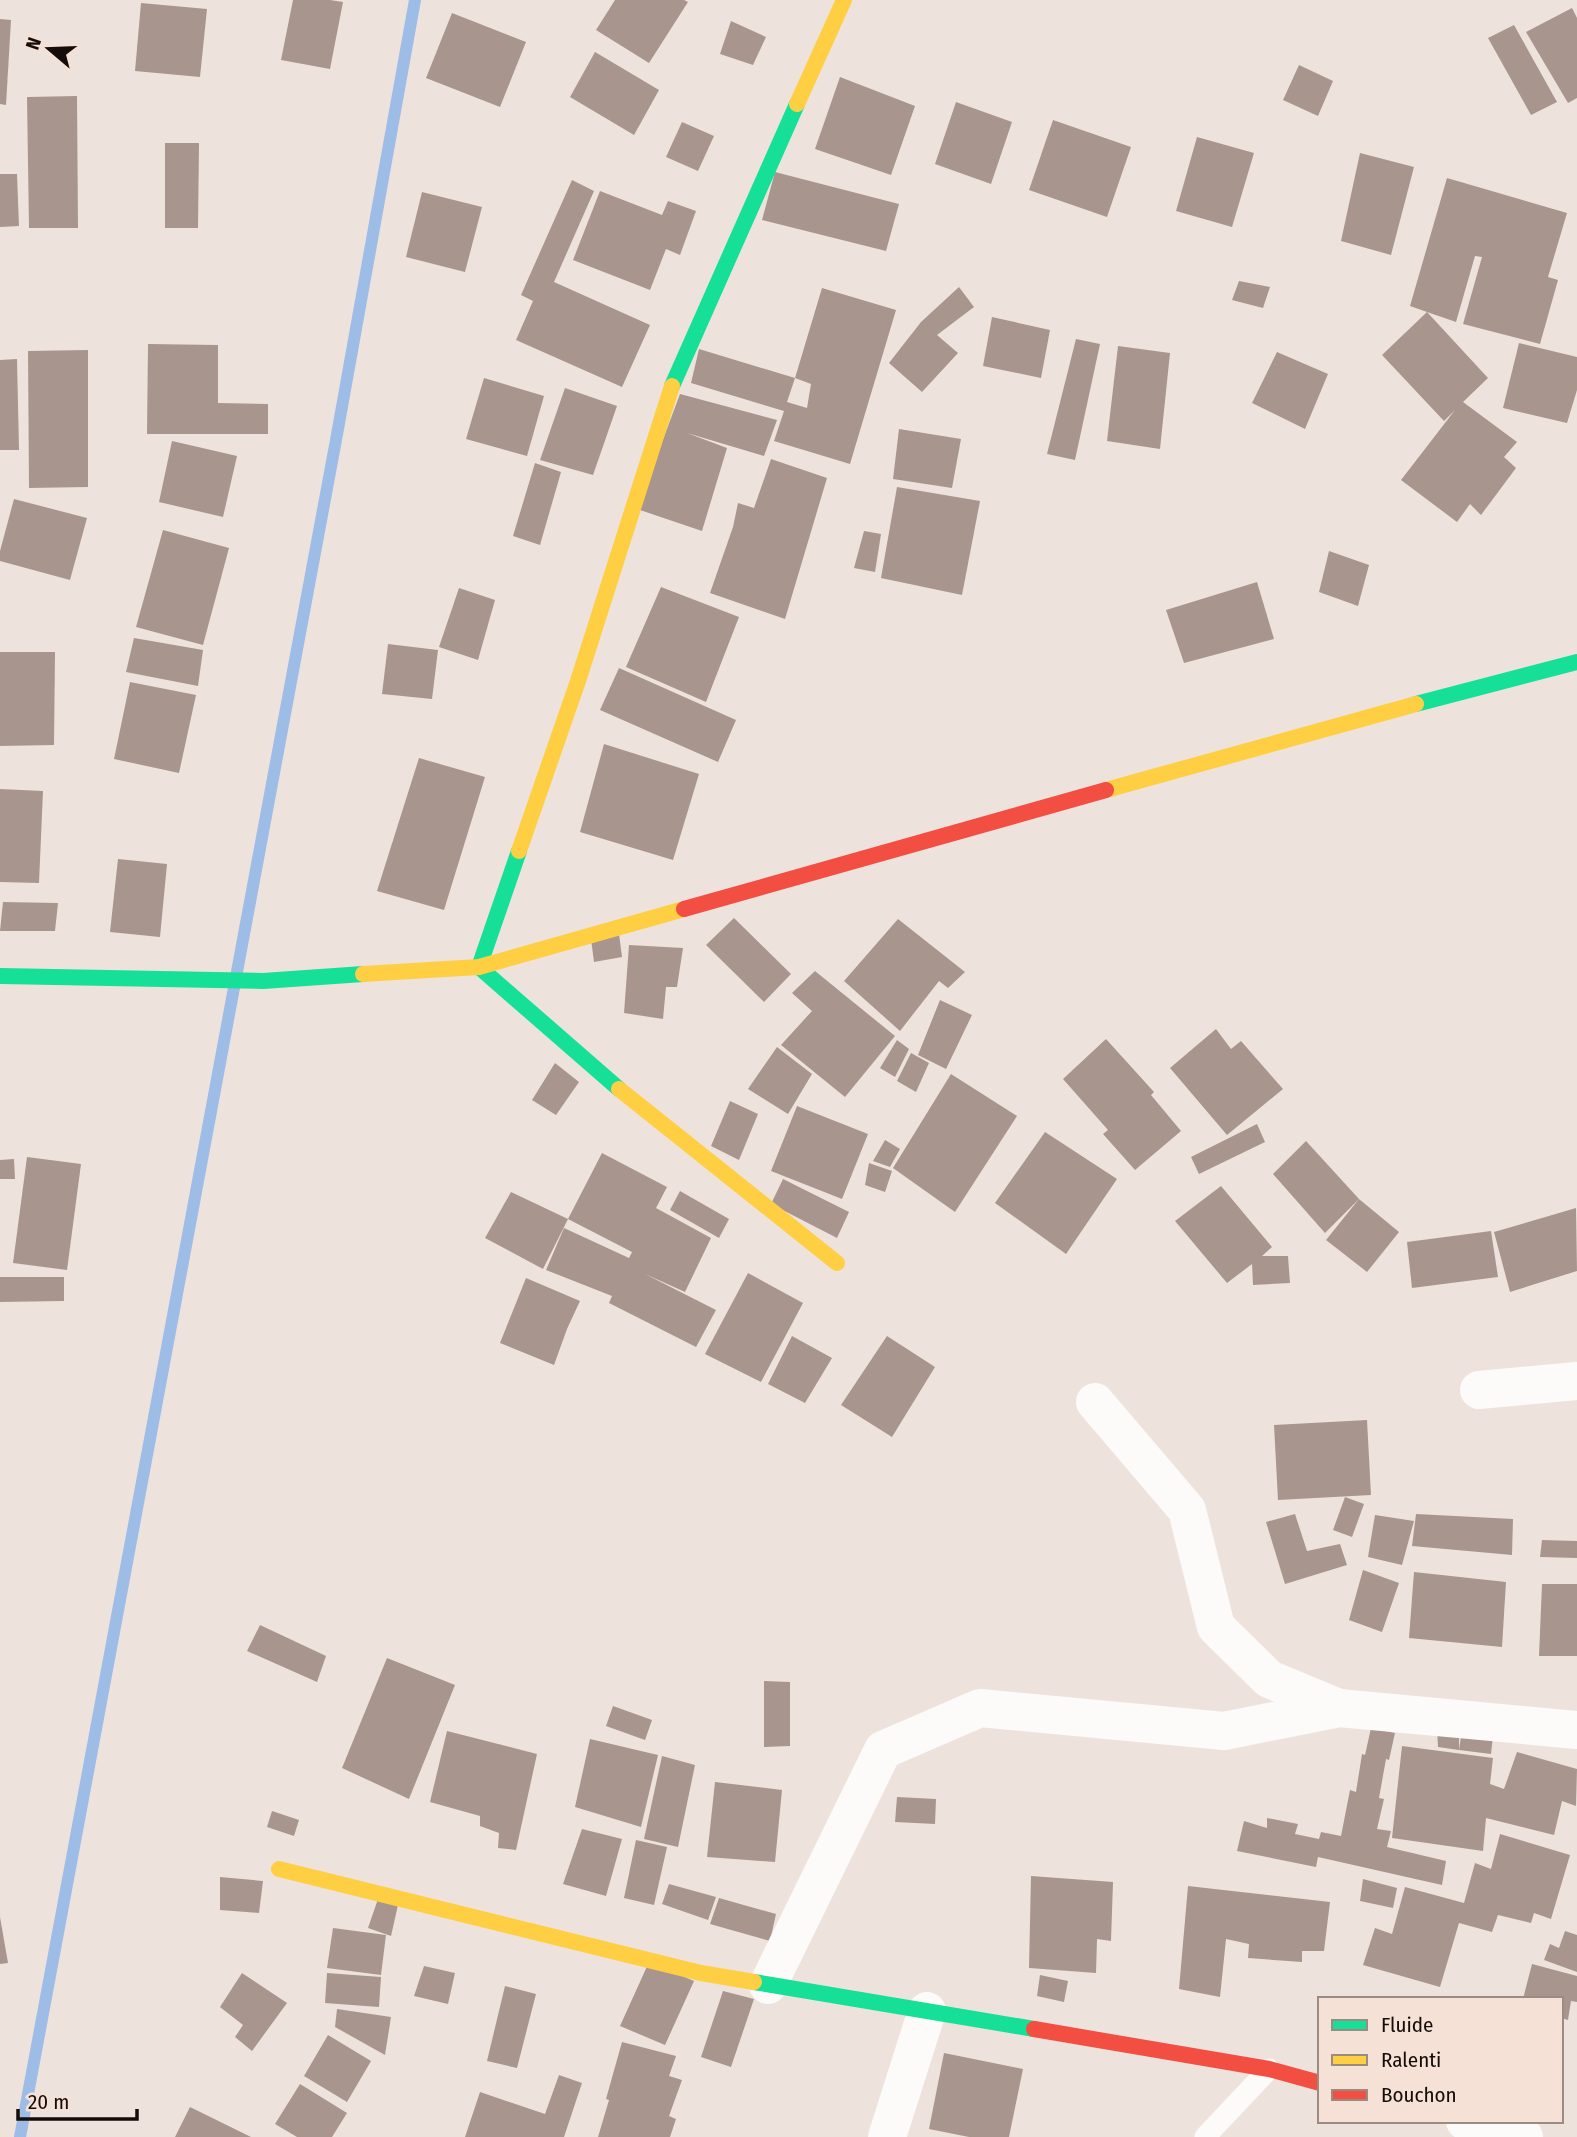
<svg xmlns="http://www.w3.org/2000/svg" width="1577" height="2137" font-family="'Fira Sans Condensed',sans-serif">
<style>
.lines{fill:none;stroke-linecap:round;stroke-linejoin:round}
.stream{stroke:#9ebde6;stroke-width:12}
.building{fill:#a8958e}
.lane{stroke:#fcfbfa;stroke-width:21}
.street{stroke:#fcfbfa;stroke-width:38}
.fast{stroke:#16e098;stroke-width:16}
.slow{stroke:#ffcf43;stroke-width:16}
.jam{stroke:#f24e42;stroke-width:16}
</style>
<rect width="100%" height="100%" fill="#eee3dc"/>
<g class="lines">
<polyline class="stream" points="20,2137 336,440 415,0"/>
</g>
<g class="building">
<polygon points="293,0 330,0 343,2 330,69 281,60"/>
<polygon points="615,0 684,0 688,2 649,63 596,30"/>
<polygon points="141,3 207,9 200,77 135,71"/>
<polygon points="1572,8 1577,18 1577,98 1568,103 1526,32"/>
<polygon points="452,13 526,42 500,107 426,78"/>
<polygon points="0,19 11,20 6,105 0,104"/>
<polygon points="731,21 766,37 753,65 720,54"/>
<polygon points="1514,25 1557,102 1531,115 1488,38"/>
<polygon points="595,52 659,90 634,135 570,97"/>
<polygon points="1299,65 1333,81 1318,116 1283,100"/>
<polygon points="840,77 915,106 891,175 815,149"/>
<polygon points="77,96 78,228 29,228 27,97"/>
<polygon points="956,102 1012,122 991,184 935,164"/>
<polygon points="1053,120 1131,147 1107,217 1029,190"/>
<polygon points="682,122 714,136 698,171 666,157"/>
<polygon points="1197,137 1254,153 1232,227 1176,211"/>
<polygon points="165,143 199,143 198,228 165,228"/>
<polygon points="1360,153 1414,167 1391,255 1341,241"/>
<polygon points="775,172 899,204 886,251 762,220"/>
<polygon points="0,174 17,174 19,226 0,227"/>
<polygon points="1447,178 1567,213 1548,277 1558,280 1540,344 1463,324 1482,257 1475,256 1456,322 1427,312 1488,378 1463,402 1517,442 1504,457 1516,468 1481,515 1470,504 1457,522 1401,480 1455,410 1444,421 1382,355 1427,312 1410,306"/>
<polygon points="572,180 594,191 554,282 650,325 622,387 516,340 533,301 521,295"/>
<polygon points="600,191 662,215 668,201 696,211 680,255 666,249 650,290 573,260"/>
<polygon points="422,192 482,207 465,272 406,257"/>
<polygon points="1239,281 1270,287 1263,308 1232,300"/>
<polygon points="959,287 974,307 937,335 958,353 922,392 889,363 921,322"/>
<polygon points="822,288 896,310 850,464 774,441 784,411 691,383 699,349 795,378 787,402 807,408 811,384 795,378"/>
<polygon points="992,317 1050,330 1041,378 983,366"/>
<polygon points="1076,339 1100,344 1075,460 1047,454"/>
<polygon points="1519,343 1577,357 1577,390 1567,423 1503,408"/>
<polygon points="148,344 218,345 218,403 268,404 268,434 147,434"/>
<polygon points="1118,346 1170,353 1160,449 1107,441"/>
<polygon points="88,350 88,487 29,488 28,351"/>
<polygon points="1277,352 1328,374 1305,429 1252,403"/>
<polygon points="17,359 19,450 0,450 0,360"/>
<polygon points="484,378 544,396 527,456 466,439"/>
<polygon points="565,388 617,406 593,475 540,460"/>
<polygon points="680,394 777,420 764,456 687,433 727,448 702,531 637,509"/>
<polygon points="899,429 961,439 952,488 893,479"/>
<polygon points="172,441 237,456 223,517 159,502"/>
<polygon points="771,459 827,478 785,619 710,593 733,527 738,503 754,508"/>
<polygon points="535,463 561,472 540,545 513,536"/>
<polygon points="897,487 980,501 962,595 881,578"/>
<polygon points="14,499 87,518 70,580 0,561 0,551"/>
<polygon points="163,530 229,548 203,645 136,627"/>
<polygon points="864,531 881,534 875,572 854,568"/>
<polygon points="1329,551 1369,565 1358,606 1319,592"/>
<polygon points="1257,582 1274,639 1184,663 1166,610"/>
<polygon points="661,587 739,617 706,702 626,667"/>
<polygon points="459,588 495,600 478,660 439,647"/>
<polygon points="134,638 203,650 198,686 126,672"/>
<polygon points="388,644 438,650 432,699 382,694"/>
<polygon points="0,652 55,652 54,745 0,746"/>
<polygon points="619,668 736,720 718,762 600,710"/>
<polygon points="130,682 196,695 179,773 114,759"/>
<polygon points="604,744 699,774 673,860 580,832"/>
<polygon points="419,758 485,777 444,910 377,891"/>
<polygon points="0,789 43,791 39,883 0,882"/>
<polygon points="118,859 167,864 160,937 110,932"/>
<polygon points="3,902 58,903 55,931 0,931"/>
<polygon points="734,918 791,974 764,1002 706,945"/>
<polygon points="898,919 965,972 948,988 939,981 900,1031 844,981"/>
<polygon points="619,934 622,957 594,962 591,939"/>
<polygon points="629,945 683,948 677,987 666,987 663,1019 624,1013"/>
<polygon points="815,971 895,1036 845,1097 781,1045 812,1011 792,993"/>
<polygon points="940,1000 972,1015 946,1069 918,1055"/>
<polygon points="1216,1029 1231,1049 1241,1041 1283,1089 1227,1135 1170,1068"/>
<polygon points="1106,1039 1154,1092 1151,1095 1181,1131 1135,1170 1103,1134 1108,1130 1063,1079"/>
<polygon points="897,1040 909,1049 895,1077 880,1068"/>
<polygon points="777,1047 812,1074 788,1114 748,1089"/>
<polygon points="911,1053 929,1063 916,1092 897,1081"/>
<polygon points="555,1063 579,1082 556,1115 532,1100"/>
<polygon points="951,1074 1017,1116 955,1212 893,1168"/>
<polygon points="730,1101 758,1114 739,1160 711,1146"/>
<polygon points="797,1106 868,1134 842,1199 771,1171"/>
<polygon points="1257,1124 1265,1142 1199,1174 1191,1157"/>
<polygon points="1045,1132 1117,1179 1066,1254 995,1203"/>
<polygon points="885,1140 900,1149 890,1167 873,1161"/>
<polygon points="1306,1141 1359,1199 1325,1233 1273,1174"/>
<polygon points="602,1153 667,1187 656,1208 711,1238 685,1292 645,1274 716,1310 696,1347 609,1303 612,1296 546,1270 564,1228 629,1258 632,1252 568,1219"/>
<polygon points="27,1157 81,1164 67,1270 13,1263"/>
<polygon points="14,1159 15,1179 0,1179 0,1160"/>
<polygon points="869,1163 892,1171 885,1192 865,1185"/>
<polygon points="783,1179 849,1212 837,1238 771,1204"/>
<polygon points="1221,1186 1272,1247 1262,1256 1288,1256 1290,1283 1253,1285 1252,1264 1227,1283 1175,1221"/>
<polygon points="680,1191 729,1219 719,1238 670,1210"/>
<polygon points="511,1192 568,1219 543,1269 485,1238"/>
<polygon points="1359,1199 1399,1232 1367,1272 1326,1240"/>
<polygon points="1576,1208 1577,1271 1510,1292 1494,1232"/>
<polygon points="1491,1231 1498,1277 1412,1288 1407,1242"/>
<polygon points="748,1273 803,1303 761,1382 705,1354"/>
<polygon points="0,1277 64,1277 64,1301 0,1302"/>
<polygon points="526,1278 580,1301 567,1329 554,1365 500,1343"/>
<polygon points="792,1336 832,1358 805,1403 768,1384"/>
<polygon points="887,1336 935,1367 892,1437 841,1405"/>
<polygon points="1367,1420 1371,1495 1278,1500 1274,1425"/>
<polygon points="1345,1497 1364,1504 1352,1537 1333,1530"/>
<polygon points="1295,1514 1307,1551 1340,1544 1347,1565 1285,1584 1266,1522"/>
<polygon points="1416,1514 1513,1519 1512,1555 1412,1546"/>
<polygon points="1375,1515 1414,1521 1402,1565 1368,1557"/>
<polygon points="1542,1540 1577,1541 1577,1558 1540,1557"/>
<polygon points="1363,1570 1399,1583 1382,1632 1349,1620"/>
<polygon points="1414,1572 1506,1582 1502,1647 1409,1638"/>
<polygon points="1542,1584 1577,1584 1577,1656 1539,1656"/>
<polygon points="260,1625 326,1656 317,1682 247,1651"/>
<polygon points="387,1658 455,1685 409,1799 342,1768"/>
<polygon points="764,1681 790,1682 790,1746 764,1747"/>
<polygon points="613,1706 652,1720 645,1740 606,1726"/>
<polygon points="1371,1728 1395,1733 1389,1760 1386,1759 1379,1798 1384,1799 1377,1829 1391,1831 1387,1847 1446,1861 1442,1885 1318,1857 1316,1867 1237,1851 1244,1821 1267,1828 1267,1818 1298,1824 1295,1834 1319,1839 1321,1832 1341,1836 1350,1790 1356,1792 1362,1754 1365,1755"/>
<polygon points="1437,1728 1459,1728 1459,1750 1438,1747"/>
<polygon points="1462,1729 1493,1736 1491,1754 1459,1750"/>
<polygon points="447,1731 537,1754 516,1850 498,1848 499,1833 480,1826 480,1816 430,1802"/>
<polygon points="590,1739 658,1755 641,1827 575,1807"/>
<polygon points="1402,1746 1493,1758 1490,1784 1504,1789 1517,1752 1577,1769 1576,1806 1562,1801 1554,1835 1486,1818 1483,1851 1392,1838"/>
<polygon points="662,1756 695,1765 678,1847 644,1839"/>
<polygon points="715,1782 782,1790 775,1862 707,1857"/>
<polygon points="897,1797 936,1799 935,1824 895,1822"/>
<polygon points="272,1811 299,1820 294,1836 267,1827"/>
<polygon points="582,1829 622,1839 606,1896 563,1884"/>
<polygon points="1500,1834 1570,1855 1551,1919 1534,1913 1531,1923 1498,1915 1492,1932 1459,1923 1440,1987 1363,1965 1375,1928 1392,1934 1405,1887 1464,1903 1475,1863 1491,1869"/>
<polygon points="636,1840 667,1847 654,1905 624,1898"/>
<polygon points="1031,1876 1113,1882 1111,1941 1097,1939 1096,1973 1029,1968"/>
<polygon points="220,1877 263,1881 259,1913 220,1910"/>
<polygon points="1363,1879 1397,1888 1393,1908 1360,1901"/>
<polygon points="669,1884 716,1897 708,1920 662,1904"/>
<polygon points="1188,1886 1330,1902 1324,1951 1302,1951 1302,1962 1248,1958 1249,1944 1226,1939 1220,1997 1179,1989"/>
<polygon points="719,1898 776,1914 770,1941 710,1924"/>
<polygon points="378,1899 398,1905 391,1936 368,1928"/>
<polygon points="0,1917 8,1963 0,1964"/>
<polygon points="333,1928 386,1935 381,1975 327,1968"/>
<polygon points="1565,1931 1577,1935 1577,1972 1544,1960 1550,1944 1559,1948"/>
<polygon points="649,1962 694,1981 665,2045 620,2026"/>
<polygon points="1532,1964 1577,1976 1577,2002 1571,2001 1568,2020 1561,2018 1561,1999 1523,1999"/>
<polygon points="424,1966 455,1973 448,2004 414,1996"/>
<polygon points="242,1973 287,2003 252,2051 235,2037 243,2025 220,2007"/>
<polygon points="327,1973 381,1977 379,2007 325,2003"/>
<polygon points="1040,1975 1068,1981 1064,2002 1037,1996"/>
<polygon points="505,1986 536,1994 517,2068 487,2061"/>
<polygon points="723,1991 754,1999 731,2067 701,2057"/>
<polygon points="337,2009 391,2017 385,2055 335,2027"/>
<polygon points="328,2035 371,2061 347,2102 304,2076"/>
<polygon points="622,2042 676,2056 669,2076 682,2080 669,2116 676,2119 670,2137 598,2137 609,2100 606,2099"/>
<polygon points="944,2053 1023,2069 1009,2137 969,2137 929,2129"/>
<polygon points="559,2075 582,2083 564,2137 465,2137 480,2092 545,2114"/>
<polygon points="300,2084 347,2113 332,2137 297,2137 275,2124"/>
<polygon points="190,2107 251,2137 175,2137"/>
</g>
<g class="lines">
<polyline class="lane" points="1205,2137 1269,2069"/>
<g class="street">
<polyline points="1479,1390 1577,1381"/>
<polyline points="1095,1402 1187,1510 1216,1627 1269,1679 1339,1708"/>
<polyline points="768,1985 883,1750 980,1708 1224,1731 1339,1708 1577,1730"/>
<polyline points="1465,2121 1524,2137"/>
<polyline points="887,2137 927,2011"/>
</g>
<g class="fast">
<polyline points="672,386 797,104"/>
<polyline points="1416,704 1577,662"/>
<polyline points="519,851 479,967 619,1089"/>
<polyline points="0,976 263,981 363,974"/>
<polyline points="754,1982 1034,2029"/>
</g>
<g class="slow">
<polyline points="797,104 844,0"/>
<polyline points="1106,790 1416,704"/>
<polyline points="519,851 578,681 672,386"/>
<polyline points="363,974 479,967 684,909"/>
<polyline points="619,1089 837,1263"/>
<polyline points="279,1869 701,1973 754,1982"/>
</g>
<g class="jam">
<polyline points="684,909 1106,790"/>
<polyline points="1034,2029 1269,2069 1320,2083"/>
</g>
</g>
<rect x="1318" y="1997" width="245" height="126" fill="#f5e1d5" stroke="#9b8c83" stroke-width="2"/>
<rect x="1332" y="2020" width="35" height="10" fill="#16e098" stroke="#9b8c83" stroke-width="2"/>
<text x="1381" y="2032" font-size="21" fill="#140d09">Fluide</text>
<rect x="1332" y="2055" width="35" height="10" fill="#ffcf43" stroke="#9b8c83" stroke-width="2"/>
<text x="1381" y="2067" font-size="21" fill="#140d09">Ralenti</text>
<rect x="1332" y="2090" width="35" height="10" fill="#f24e42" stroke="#9b8c83" stroke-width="2"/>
<text x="1381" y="2102" font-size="21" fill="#140d09">Bouchon</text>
<g transform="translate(49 49) rotate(289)" stroke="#f5e1d5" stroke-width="5" paint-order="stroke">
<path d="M0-5L12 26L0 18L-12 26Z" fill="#140d09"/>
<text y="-10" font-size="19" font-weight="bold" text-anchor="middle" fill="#140d09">N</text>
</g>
<path d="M18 2109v10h119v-10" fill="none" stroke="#140d09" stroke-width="3.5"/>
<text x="28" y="2109" font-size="21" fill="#140d09" stroke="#f5e1d5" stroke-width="5" paint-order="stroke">20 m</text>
</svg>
